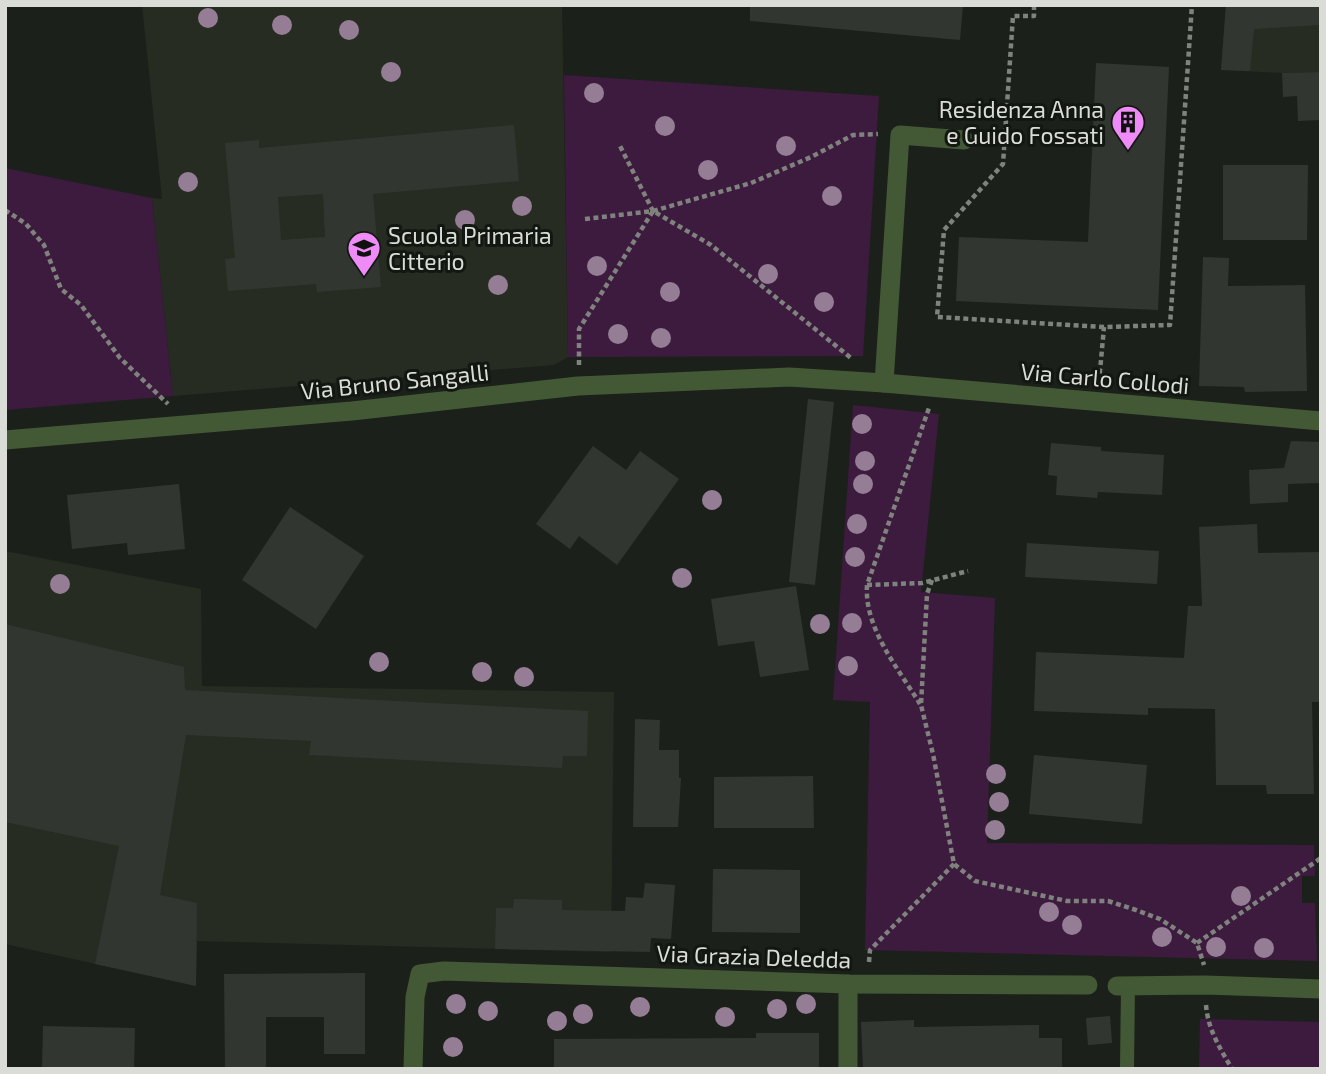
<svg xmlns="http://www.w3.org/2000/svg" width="1326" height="1074" font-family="'Exo 2',sans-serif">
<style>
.built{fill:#262c21}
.green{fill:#3c1b3e}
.building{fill:#323630;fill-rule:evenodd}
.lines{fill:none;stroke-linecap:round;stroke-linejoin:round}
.path{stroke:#7f827d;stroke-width:4.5;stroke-dasharray:5 3.5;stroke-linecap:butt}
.service{stroke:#435935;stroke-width:14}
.minor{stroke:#435935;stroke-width:19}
.tree{fill:#967d96}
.labels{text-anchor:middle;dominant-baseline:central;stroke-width:6;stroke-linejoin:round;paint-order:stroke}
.poi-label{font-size:23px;fill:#dadcd8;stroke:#131711;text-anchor:end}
.street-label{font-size:23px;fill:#dadcd8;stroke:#131711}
</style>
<rect width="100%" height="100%" fill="#1c201a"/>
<g class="built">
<polygon points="142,5 562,5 568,357 554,365 173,396 152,198 162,199"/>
<polygon points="1226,5 1321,5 1321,72 1282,73 1221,70"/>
<polygon points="5,551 201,589 202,686 614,692 611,952 197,941 196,986 5,944"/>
</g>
<g class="green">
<polygon points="564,75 879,96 863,356 568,357"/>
<polygon points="5,168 152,198 173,396 5,410"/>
<polygon points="853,405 939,414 921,592 995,598 987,843 1314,845 1315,876 1302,876 1302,903 1315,903 1317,961 865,950 870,702 833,700"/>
<polygon points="1200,1019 1321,1022 1321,1069 1199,1069"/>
</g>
<g class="building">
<polygon points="750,5 963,5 960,40 750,21"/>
<polygon points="1226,5 1321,5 1321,25 1254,29 1250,71 1221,70"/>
<polygon points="1096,63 1169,67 1158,310 956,301 959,237 1088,242"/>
<polygon points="1321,72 1321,120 1298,121 1297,96 1283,97 1282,73"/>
<path d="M514,125L519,181L373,194L381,287L317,292L316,284L228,291L225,259L235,258L225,143L259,140V148ZM323,194L325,237L281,240L278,197Z"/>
<polygon points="1223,165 1308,165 1307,240 1223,240"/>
<polygon points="1203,257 1229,258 1228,286 1305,285 1307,391 1245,392 1244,387 1199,386"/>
<polygon points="808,399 834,402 815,585 789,582"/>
<polygon points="1291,441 1321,442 1321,483 1288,484 1288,502 1250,504 1249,470 1284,468"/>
<polygon points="1051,443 1101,447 1101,451 1164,455 1162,495 1098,492 1097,498 1056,495 1057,476 1048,475"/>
<polygon points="593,446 626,470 640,451 679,479 617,565 579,536 570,549 536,524"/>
<polygon points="179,484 185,549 128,555 127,543 72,549 67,495"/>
<polygon points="290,507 364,556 316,629 242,580"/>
<polygon points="1257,524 1258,553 1321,552 1321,702 1312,702 1314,794 1267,794 1266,785 1216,785 1215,709 1148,708 1148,715 1034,711 1036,652 1184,658 1188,606 1202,606 1199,527"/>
<polygon points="1027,543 1159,551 1157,584 1025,577"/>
<polygon points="796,586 809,670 760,677 754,641 718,646 711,599"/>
<polygon points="5,624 184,667 185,690 588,711 587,756 563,756 562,768 309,755 311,741 186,735 160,895 197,903 196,986 95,964 119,846 5,822"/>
<polygon points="635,719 660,720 659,750 679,750 679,778 681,778 678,827 633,827"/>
<polygon points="1034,755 1147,765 1142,824 1029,814"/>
<polygon points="813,776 814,828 714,828 714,777"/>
<polygon points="713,869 800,870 800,933 712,932"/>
<polygon points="645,883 675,885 671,939 651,938 650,952 495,949 496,908 513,908 514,899 562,900 562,910 625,911 626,897 643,898"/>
<polygon points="365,973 365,1054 324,1054 324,1017 266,1017 266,1069 225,1069 224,974"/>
<polygon points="1110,1016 1112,1043 1088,1045 1086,1018"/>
<polygon points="914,1020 914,1027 1039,1025 1039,1038 1062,1038 1062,1069 863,1069 861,1022"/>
<polygon points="43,1026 135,1028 134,1069 42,1069"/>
<polygon points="756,1033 819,1033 819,1069 554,1069 554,1039 756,1038"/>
</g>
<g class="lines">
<g class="path">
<polyline points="1034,5 1034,16 1013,16 1003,164 944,230 937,317 1104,327 1170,325 1192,5"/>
<polyline points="5,210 26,224 44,245 61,289 81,305 120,358 168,404"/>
<polyline points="653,211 751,183 811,157 853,135 878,134"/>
<polyline points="585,219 653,211 619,144"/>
<polyline points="579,365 579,329 653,211 711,245 851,358"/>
<polyline points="1099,382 1104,327"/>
<polyline points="932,580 927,594 921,705 933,754 954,864 975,881 1067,901 1108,901 1136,910 1160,919 1197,943 1204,965"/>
<polyline points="867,585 922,583 968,571"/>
<path d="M920,704C898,668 864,628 867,585L929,408"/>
<polyline points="1197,943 1321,858"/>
<polyline points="869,962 870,950 954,864"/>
<path d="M1206,1005C1208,1030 1220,1048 1232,1069"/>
</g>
<polyline class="service" points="1127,1069 1128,986"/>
<g class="minor">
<polyline points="884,383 900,135 964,140"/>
<polyline points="5,440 352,411 578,386 789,377 884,383 1321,421"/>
<polyline points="1117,986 1205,985 1321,989"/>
<polyline points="413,1069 415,997 420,974 444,971 848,984 1088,985"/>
<polyline points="848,1069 848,984"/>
</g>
</g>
<g class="tree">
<circle cx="208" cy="18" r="10"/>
<circle cx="282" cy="25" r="10"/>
<circle cx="349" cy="30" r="10"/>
<circle cx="391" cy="72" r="10"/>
<circle cx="594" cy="93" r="10"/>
<circle cx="665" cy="126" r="10"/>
<circle cx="786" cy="146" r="10"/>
<circle cx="708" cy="170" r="10"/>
<circle cx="188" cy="182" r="10"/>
<circle cx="832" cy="196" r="10"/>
<circle cx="522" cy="206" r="10"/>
<circle cx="465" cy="220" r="10"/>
<circle cx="597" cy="266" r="10"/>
<circle cx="768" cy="274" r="10"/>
<circle cx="498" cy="285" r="10"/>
<circle cx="670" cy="292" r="10"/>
<circle cx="824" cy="302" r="10"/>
<circle cx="618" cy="334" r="10"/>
<circle cx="661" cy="338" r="10"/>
<circle cx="862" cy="424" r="10"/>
<circle cx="865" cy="461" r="10"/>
<circle cx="863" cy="484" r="10"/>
<circle cx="712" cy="500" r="10"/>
<circle cx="857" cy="524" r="10"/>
<circle cx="855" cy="557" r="10"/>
<circle cx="682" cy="578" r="10"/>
<circle cx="60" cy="584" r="10"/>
<circle cx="852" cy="623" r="10"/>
<circle cx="820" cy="624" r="10"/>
<circle cx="379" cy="662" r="10"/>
<circle cx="848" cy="666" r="10"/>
<circle cx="482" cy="672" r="10"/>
<circle cx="524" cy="677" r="10"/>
<circle cx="996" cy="774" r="10"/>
<circle cx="999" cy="802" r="10"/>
<circle cx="995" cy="830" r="10"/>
<circle cx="1241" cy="896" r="10"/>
<circle cx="1049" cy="912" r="10"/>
<circle cx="1072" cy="925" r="10"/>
<circle cx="1162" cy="937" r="10"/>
<circle cx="1216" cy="947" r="10"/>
<circle cx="1264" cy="948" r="10"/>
<circle cx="456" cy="1004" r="10"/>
<circle cx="806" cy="1004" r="10"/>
<circle cx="640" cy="1007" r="10"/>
<circle cx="777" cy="1009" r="10"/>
<circle cx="488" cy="1011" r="10"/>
<circle cx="583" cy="1014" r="10"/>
<circle cx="725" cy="1017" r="10"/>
<circle cx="557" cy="1021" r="10"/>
<circle cx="453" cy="1047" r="10"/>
</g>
<defs>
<symbol id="building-pin" viewBox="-11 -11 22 30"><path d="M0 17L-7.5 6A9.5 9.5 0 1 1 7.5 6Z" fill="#ef8bf6" stroke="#131711"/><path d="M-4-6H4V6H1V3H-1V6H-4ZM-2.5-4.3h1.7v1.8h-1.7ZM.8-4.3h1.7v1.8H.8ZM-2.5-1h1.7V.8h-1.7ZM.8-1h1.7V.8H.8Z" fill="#111"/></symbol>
<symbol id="school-pin" viewBox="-11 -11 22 30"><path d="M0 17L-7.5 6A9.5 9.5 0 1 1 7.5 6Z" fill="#ef8bf6" stroke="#131711"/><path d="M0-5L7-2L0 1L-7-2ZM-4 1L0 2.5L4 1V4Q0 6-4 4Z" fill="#111"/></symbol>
</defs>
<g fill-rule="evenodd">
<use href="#building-pin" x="1109" y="103" width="38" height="52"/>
<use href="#school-pin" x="345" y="229" width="38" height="52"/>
</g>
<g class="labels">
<g class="poi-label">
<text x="1104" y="109">Residenza Anna<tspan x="1104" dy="26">e Guido Fossati</tspan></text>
<text x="388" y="235" text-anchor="start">Scuola Primaria<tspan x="388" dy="26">Citterio</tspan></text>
</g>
<g class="street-label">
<text transform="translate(1105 378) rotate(5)">Via Carlo Collodi</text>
<text transform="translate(395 381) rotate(-6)">Via Bruno Sangalli</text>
<text transform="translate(754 956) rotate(2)">Via Grazia Deledda</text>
</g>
</g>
<rect width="1326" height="1074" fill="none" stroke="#dadcd8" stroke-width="14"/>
</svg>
